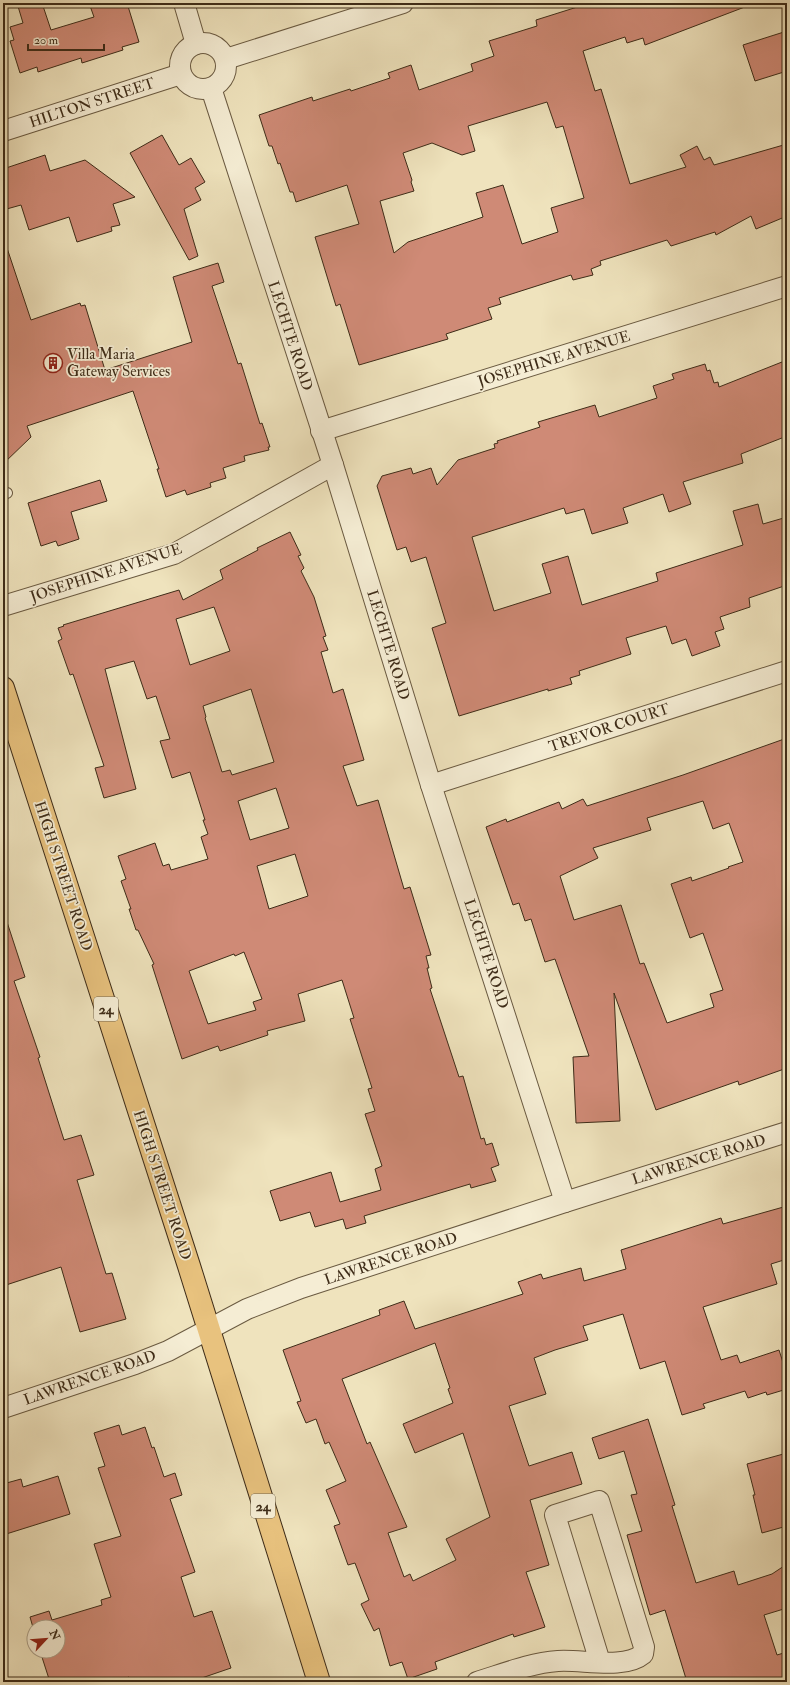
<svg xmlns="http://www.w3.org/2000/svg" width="790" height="1685" font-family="'IM FELL Double Pica',serif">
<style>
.building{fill:#cf8a76;stroke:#3e2c18;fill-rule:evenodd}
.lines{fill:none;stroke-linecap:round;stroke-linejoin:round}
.lane-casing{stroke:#6a5a41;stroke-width:12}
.street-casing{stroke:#6a5a41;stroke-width:22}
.primary-casing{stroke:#3e2c18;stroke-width:24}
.lane{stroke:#f5edd4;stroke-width:10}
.street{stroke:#f5edd4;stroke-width:20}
.primary{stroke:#e8c27e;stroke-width:22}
.labels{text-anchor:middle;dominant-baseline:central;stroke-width:3.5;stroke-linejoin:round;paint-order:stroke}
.shield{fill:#f5edd4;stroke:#756650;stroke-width:1}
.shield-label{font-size:14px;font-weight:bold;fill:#3e2c18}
.street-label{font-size:15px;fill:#3e2c18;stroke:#f5edd4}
.poi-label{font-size:15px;fill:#3e2c18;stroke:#f5edd4;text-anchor:start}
</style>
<rect width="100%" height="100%" fill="#efe3bd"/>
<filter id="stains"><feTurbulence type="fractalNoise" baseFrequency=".005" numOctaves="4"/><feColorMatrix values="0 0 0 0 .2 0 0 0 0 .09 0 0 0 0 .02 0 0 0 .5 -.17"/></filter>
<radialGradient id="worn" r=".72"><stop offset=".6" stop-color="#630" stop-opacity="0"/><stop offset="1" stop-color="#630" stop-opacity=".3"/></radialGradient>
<g class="building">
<polygon points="17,3 42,3 51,30 94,17 89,3 127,3 139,42 122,47 123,50 82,63 81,58 38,72 37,67 20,73 10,41 14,40 10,27 23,23"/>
<path d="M590,3H749L750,5L645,45L643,38L627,43L625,37L583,51L595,91L601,89L630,184L686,167L680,155L697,146L704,160L710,157L714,165L787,144V216L756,229L751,216L716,235L715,232L671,246L667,240L600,261L601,265L591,269L593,275L573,280L571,275L499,298L501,304L488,308L492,319L446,334L448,339L359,365L340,304L336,306L315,237L359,224L347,185L296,202L293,192H290L280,163L278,164L272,146H269L259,115L312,97L313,101L350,89L351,91L390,78L388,73L411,65L419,90L473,71L471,64L494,56L489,41L537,26L536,20ZM547,102L556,128L563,126L584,198L551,208L558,232L522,244L503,185L476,193L483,217L408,242L394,253L380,201L414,191L411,182L412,180L403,153L432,143L462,155L475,151L468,126Z"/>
<polygon points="787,31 787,71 755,81 743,45"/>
<polygon points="162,135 179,165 191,158 205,182 195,188 201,200 184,209 198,256 189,260 130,153"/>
<polygon points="45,155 50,171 85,160 135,197 113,204 120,225 111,227 112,231 77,242 69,217 29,230 21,205 3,210 3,169"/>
<polygon points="3,248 7,248 31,320 80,303 81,306 85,305 105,370 192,342 173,277 218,263 224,282 212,286 238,364 241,363 260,424 262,423 270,447 268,447 269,450 244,456 245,461 223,468 226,478 210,483 211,487 187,495 185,490 166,497 157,469 159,469 133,391 27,426 31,437 3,464"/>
<polygon points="787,360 787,436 741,454 743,463 683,482 691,504 669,512 663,494 623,508 628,523 592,534 584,509 566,514 564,508 472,537 494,611 551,593 542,564 568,556 582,605 658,581 656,573 743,545 733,511 758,504 763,524 787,517 787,585 749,598 750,607 720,617 724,629 715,632 720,646 692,656 686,639 672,644 666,626 626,638 631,654 579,671 580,675 570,678 572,684 548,691 548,689 459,716 432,628 446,623 426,557 411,562 406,547 397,550 377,486 382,476 411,468 413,474 431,468 437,485 458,460 495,448 494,444 498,443 497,441 540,427 538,422 595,405 599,417 657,398 653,386 674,379 672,374 705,364 707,371 710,370 714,383 718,382 719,387"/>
<polygon points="100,480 107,501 71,512 79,539 58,546 56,541 41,546 28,503"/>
<path d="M290,532L301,555L298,556L304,568L301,571L314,597L326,636L323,637L328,650L321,652L333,693L343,689L364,760L343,766L357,806L378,800L404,889L410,887L431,955L426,956L429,968H427L432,988L430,989L459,1077L463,1076L481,1139L484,1138L486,1145L492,1143L499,1165L491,1168L496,1181L471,1188L470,1184L364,1216L366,1223L346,1229L343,1219L315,1227L310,1212L280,1221L270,1191L331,1172L340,1202L381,1190L375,1169L382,1166L365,1114L375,1111L368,1089L372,1088L350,1019L354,1018L342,980L298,994L305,1021L267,1031L268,1035L220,1051L218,1046L182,1059L152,965L154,964L138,930H136L129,909H131L121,881L126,879L118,856L155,843L163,866L169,864L171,870L208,859L201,837L208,834L203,820H205L190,772L172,778L160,741L170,739L156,696L147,699L134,661L105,669L136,789L104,798L95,768L104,766L73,674L70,675L58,641L62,639L58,628L64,626L63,625L179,590L183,600L223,579L220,570L258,550L257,548ZM214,607L230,651L190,665L176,619ZM251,689L274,762L232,775L230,770L222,772L205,718L206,717L203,706ZM276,788L289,828L250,840L238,801ZM295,854L308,896L269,909L257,866ZM244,952L262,999L253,1002L256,1010L208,1024L189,971L234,954L235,956Z"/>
<path d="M787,738V1068L739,1085L738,1081L656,1110L614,993L620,1121L576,1123L573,1057L589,1056L555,959L545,962L531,919L525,921L519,903L513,905L486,827L506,819L507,822L559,802L562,809L583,799L587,806L683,775ZM703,801L713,829L729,823L743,862L728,867L729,868L692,881L691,877L671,884L690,938L703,933L723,990L710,994L714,1007L667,1023L644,963L640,964L621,905L574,920L560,876L598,858L593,848L651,830L647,818Z"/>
<polygon points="7,922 25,977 14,981 40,1057 38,1058 64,1140 81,1135 94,1175 77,1180 106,1274 112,1273 126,1319 80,1332 61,1267 3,1286 3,923"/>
<path d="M787,1206V1259L771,1264L777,1284L703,1307L721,1360L737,1355L740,1363L779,1350L787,1375V1389L767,1395L766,1392L748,1398L745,1391L703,1404L705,1408L682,1415L665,1361L640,1369L623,1314L583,1326L588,1340L555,1350L534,1358L546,1394L509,1406L529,1466L572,1452L582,1484L530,1500L549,1565L526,1572L545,1627L514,1637L513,1634L435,1662L437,1669L408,1679L402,1662L390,1666L379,1628L374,1631L361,1604L369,1600L355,1563L348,1565L334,1526L340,1524L326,1490L346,1481L329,1442L325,1444L316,1419L306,1423L297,1402L301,1401L283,1350L380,1315L379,1310L404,1301L415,1329L523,1294L518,1282L541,1274L543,1279L581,1268L584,1281L626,1269L621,1250L721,1218L723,1224ZM435,1343L450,1388L448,1389L453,1403L403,1424L415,1453L463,1433L490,1517L446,1539L456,1560L413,1581L410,1574L404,1577L388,1533L407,1527L370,1442L367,1444L342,1379Z"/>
<polygon points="648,1419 675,1505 672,1506 696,1583 734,1571 738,1585 772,1574 787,1564 787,1608 764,1615 777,1655 787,1652 787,1682 687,1682 665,1610 650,1615 627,1535 642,1531 631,1495 637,1494 624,1451 599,1459 592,1438"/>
<polygon points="119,1425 122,1435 145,1427 152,1448 154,1447 164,1477 175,1473 182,1495 170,1499 195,1572 181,1577 194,1617 212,1611 231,1668 190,1682 131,1682 129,1677 113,1682 50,1682 40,1651 58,1651 58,1627 34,1627 34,1631 30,1617 49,1611 52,1620 102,1605 101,1600 111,1597 94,1544 121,1536 98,1468 105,1466 94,1433"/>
<polygon points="787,1453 787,1526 762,1533 753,1495 755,1495 747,1464"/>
<polygon points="58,1476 70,1514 3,1535 3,1484 21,1479 23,1487"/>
</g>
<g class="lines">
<defs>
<polyline id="lane" points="3,494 7,493"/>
<g id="street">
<polyline points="184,3 196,44"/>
<circle cx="203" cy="66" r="23"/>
<polyline points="226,59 403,3"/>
<polyline points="211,88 333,465 431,785 565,1202"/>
<polyline points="3,131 181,74"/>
<polyline points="321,431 787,286"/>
<polyline points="3,606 174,554 333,465"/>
<polyline points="431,785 787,671"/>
<polyline points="3,1408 135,1364 168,1351 247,1309 301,1288 565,1202 787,1132"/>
<path d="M477,1682C503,1674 530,1663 558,1661C581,1659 624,1670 643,1654L644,1647L599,1501L555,1515L600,1662"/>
</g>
<polyline id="primary" points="3,688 189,1266 319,1682"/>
</defs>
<use href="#lane" class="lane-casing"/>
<use href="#street" class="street-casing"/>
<use href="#primary" class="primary-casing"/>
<use href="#lane" class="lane"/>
<use href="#street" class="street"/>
<use href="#primary" class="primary"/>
</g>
<defs>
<symbol id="building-ring" viewBox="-11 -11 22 22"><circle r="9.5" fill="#f5edd4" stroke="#8f2418" stroke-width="1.5"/><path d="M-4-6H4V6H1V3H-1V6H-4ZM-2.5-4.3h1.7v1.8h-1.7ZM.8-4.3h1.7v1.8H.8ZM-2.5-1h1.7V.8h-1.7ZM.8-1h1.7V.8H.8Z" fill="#8f2418"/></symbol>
</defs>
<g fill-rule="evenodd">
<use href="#building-ring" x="42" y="352" width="22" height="22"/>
</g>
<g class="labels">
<g class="shield">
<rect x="94" y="997" width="24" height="24" rx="3"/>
<rect x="251" y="1494" width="24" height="24" rx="3"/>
</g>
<g class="shield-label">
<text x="106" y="1009">24</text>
<text x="263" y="1506">24</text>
</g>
<g class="street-label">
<text transform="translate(92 103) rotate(-18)">HILTON STREET</text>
<text transform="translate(290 336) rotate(72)">LECHTE ROAD</text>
<text transform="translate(554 359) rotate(-17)">JOSEPHINE AVENUE</text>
<text transform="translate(106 573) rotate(-18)">JOSEPHINE AVENUE</text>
<text transform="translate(388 645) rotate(73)">LECHTE ROAD</text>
<text transform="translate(609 728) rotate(-18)">TREVOR COURT</text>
<text transform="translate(63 876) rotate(72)">HIGH STREET ROAD</text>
<text transform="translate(486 954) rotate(72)">LECHTE ROAD</text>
<text transform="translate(699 1160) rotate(-17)">LAWRENCE ROAD</text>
<text transform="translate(162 1185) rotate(72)">HIGH STREET ROAD</text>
<text transform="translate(391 1259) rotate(-18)">LAWRENCE ROAD</text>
<text transform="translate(90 1378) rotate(-19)">LAWRENCE ROAD</text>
</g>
<g class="poi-label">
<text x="67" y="354">Villa Maria<tspan x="67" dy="17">Gateway Services</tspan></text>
</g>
</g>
<rect width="790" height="1685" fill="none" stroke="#efe3bd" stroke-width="16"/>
<rect x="4" y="4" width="782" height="1677" fill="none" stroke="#3e2c18" stroke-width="2"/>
<rect x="8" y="8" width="774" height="1669" fill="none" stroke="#3e2c18"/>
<g transform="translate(46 1639) rotate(64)"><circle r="19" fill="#f5edd4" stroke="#aca089"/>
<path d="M0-3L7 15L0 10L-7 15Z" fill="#8f2418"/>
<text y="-6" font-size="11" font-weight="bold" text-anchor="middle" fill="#3e2c18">N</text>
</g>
<path d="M28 44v6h76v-6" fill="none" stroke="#3e2c18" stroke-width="2"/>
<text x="34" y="44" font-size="12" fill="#3e2c18" stroke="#f5edd4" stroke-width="3" paint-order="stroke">20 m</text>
<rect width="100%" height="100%" filter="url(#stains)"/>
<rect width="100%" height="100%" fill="url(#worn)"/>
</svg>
